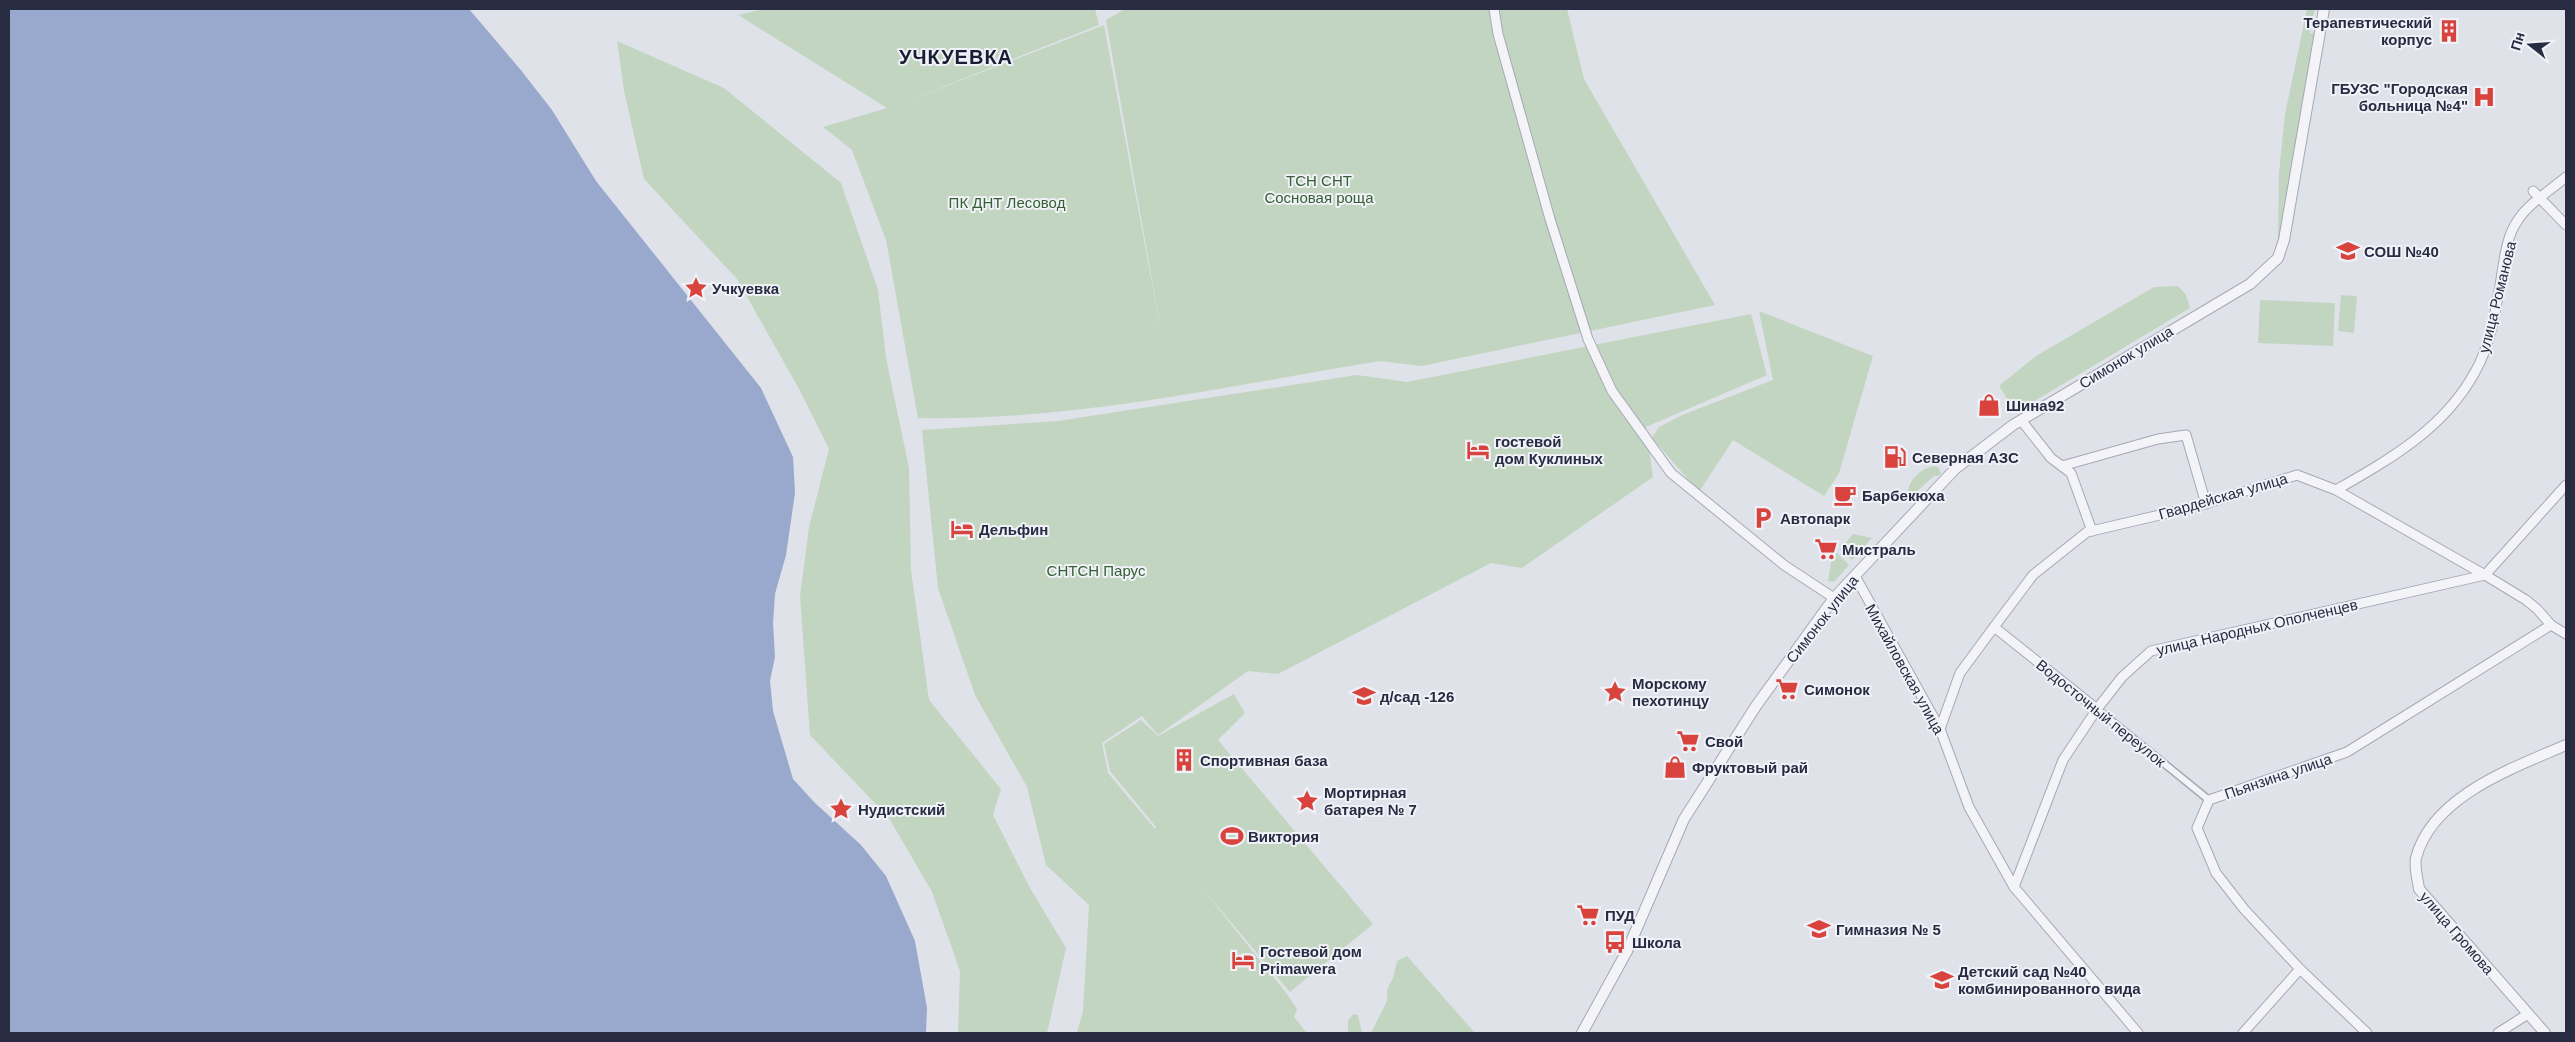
<svg xmlns="http://www.w3.org/2000/svg" width="2575" height="1042" font-family="Helvetica,sans-serif">
<style>
.green{fill:#c2d5c1}
.water{fill:#99a8cd}
.lines{fill:none;stroke-linecap:round;stroke-linejoin:round}
.pedestrian-casing{stroke:#a5a8b5;stroke-width:9}
.minor-casing{stroke:#a5a8b5;stroke-width:11}
.tertiary-casing{stroke:#a5a8b5;stroke-width:12}
.pedestrian{stroke:#f4f4f8;stroke-width:6}
.minor{stroke:#f4f4f8;stroke-width:9}
.tertiary{stroke:#f4f4f8;stroke-width:10}
.labels{text-anchor:middle;dominant-baseline:central;stroke-width:4;stroke-linejoin:round;paint-order:stroke}
.poi-label{font-size:15px;font-weight:bold;fill:#282c43;stroke:#f0f2f8;text-anchor:start}
.park-label{font-size:15px;fill:#346034;stroke:#f0f2f8}
.street-label{font-size:15px;fill:#282c43;stroke:#f0f2f8}
.district-label{font-size:20px;font-weight:bold;letter-spacing:1px;fill:#1a1e34;stroke:#f0f2f8}
</style>
<rect width="100%" height="100%" fill="#e0e2ea"/>
<g class="green">
<path d="M763,9H1095L1099,25L902,103L1104,25L1163,342L1106,20L1125,9H1567L1584,79L1715,305L1422,366L1380,361C1227,386 1073,421 918,418L886,240L852,150L823,127L887,108L738,15Z"/>
<polygon points="2307,9 2315,9 2310,33 2317,33 2282,240 2278,238 2279,173 2285,114"/>
<polygon points="617,41 724,88 841,183 878,290 886,358 909,468 911,570 929,700 1001,789 993,815 1030,888 1066,948 1047,1033 958,1033 960,971 932,892 889,818 810,735 800,596 809,527 829,449 799,389 737,279 644,179 624,91"/>
<polygon points="2178,286 2186,295 2190,308 2016,412 1999,386 2036,356 2154,287"/>
<polygon points="2341,295 2357,296 2354,333 2338,331"/>
<polygon points="2260,300 2335,303 2333,346 2258,343"/>
<polygon points="1759,311 1873,356 1839,473 1824,496 1733,440 1699,492 1652,438 1659,427 1682,415 1773,380"/>
<polygon points="1751,314 1767,375 1646,427 1653,477 1522,568 1491,563 1278,674 1248,671 1158,735 1142,716 1102,743 1108,773 1155,829 1156,827 1110,771 1104,744 1141,720 1158,736 1234,694 1245,713 1218,740 1373,924 1290,992 1201,887 1287,994 1297,1009 1294,1017 1307,1033 1077,1033 1083,1011 1089,905 1046,865 1027,787 975,695 938,588 922,430 1058,421 1357,375 1407,382"/>
<path d="M1934,466L1939,468L1941,474L1938,476H1934L1916,492L1917,497L1911,499L1908,493C1908,480 1922,468 1934,466Z"/>
<polygon points="1853,534 1872,538 1852,560 1840,550"/>
<polygon points="1836,552 1849,565 1834,582 1828,581 1832,556"/>
<polygon points="1407,956 1475,1033 1371,1033 1387,1001 1387,990 1393,978 1397,961"/>
<polygon points="1353,1014 1358,1015 1362,1033 1348,1033 1348,1021"/>
</g>
<polygon class="water" points="9,9 469,9 520,69 552,110 596,181 761,388 793,457 795,493 786,555 775,594 773,623 775,657 770,681 773,711 793,779 814,802 861,845 886,876 915,941 927,1008 926,1033 9,1033"/>
<g class="lines">
<defs>
<polyline id="pedestrian" points="2097,709 2209,800"/>
<g id="minor">
<polyline points="1494,9 1498,34 1550,219 1588,339 1612,391 1671,473 1784,565 1834,598"/>
<polyline points="2533,191 2566,225"/>
<polyline points="2021,420 2051,458 2071,473 2092,531"/>
<polyline points="2062,466 2158,439 2186,435 2206,504"/>
<path d="M2336,490C2390,459 2444,429 2475,372C2490,346 2495,314 2500,285C2504,264 2505,238 2518,220C2529,203 2551,190 2566,177"/>
<polyline points="1855,576 1940,729 1969,807 2014,887 2138,1033"/>
<polyline points="1994,627 2097,709"/>
<polyline points="1940,729 1960,673 1994,627 2033,575 2087,532 2198,506 2297,475 2336,490 2485,575 2526,600 2537,609 2551,625 2566,634"/>
<polyline points="2014,887 2063,760 2097,709 2122,677 2151,651 2485,575 2566,485"/>
<polyline points="2243,1033 2300,969"/>
<polyline points="2367,1033 2300,969 2244,909 2216,873 2197,828 2209,800 2347,752 2551,625"/>
<polyline points="2498,1033 2528,1014"/>
</g>
<g id="tertiary">
<polyline points="1582,1033 1627,951 1684,819 1756,706 1834,598 1955,469 2013,425 2250,284 2278,258 2284,240 2324,9"/>
<path d="M2545,1033L2419,889C2418,880 2414,867 2416,858C2432,796 2513,768 2566,745"/>
</g>
</defs>
<use href="#pedestrian" class="pedestrian-casing"/>
<use href="#minor" class="minor-casing"/>
<use href="#tertiary" class="tertiary-casing"/>
<use href="#pedestrian" class="pedestrian"/>
<use href="#minor" class="minor"/>
<use href="#tertiary" class="tertiary"/>
</g>
<defs>
<symbol id="building-bare" viewBox="-9 -9 18 18"><path d="M-4-6H4V6H1V3H-1V6H-4ZM-2.5-4.3h1.7v1.8h-1.7ZM.8-4.3h1.7v1.8H.8ZM-2.5-1h1.7V.8h-1.7ZM.8-1h1.7V.8H.8Z" fill="#d8433d" stroke="#f0f2f8" stroke-width="2.5" paint-order="stroke"/></symbol>
<symbol id="hospital-bare" viewBox="-9 -9 18 18"><path d="M-5-5h3v3.5h4V-5h3V5h-3V1.5h-4V5h-3Z" fill="#d8433d" stroke="#f0f2f8" stroke-width="2.5" paint-order="stroke"/></symbol>
<symbol id="school-bare" viewBox="-9 -9 18 18"><path d="M0-5L7-2L0 1L-7-2ZM-4 1L0 2.5L4 1V4Q0 6-4 4Z" fill="#d8433d" stroke="#f0f2f8" stroke-width="2.5" paint-order="stroke"/></symbol>
<symbol id="sight-bare" viewBox="-9 -9 18 18"><path d="M0-6L1.8-2.2L6-1.7L2.9 1.2L3.7 5.4L0 3.3L-3.7 5.4L-2.9 1.2L-6-1.7L-1.8-2.2Z" fill="#d8433d" stroke="#f0f2f8" stroke-width="2.5" paint-order="stroke"/></symbol>
<symbol id="shop-bare" viewBox="-9 -9 18 18"><path d="M-5-2.5h2.3a2.7 3.5 0 0 1 5.4 0H5L5.5 6h-11ZM-1.5-2.5h3a1.5 2.3 0 0 0-3 0Z" fill="#d8433d" stroke="#f0f2f8" stroke-width="2.5" paint-order="stroke"/></symbol>
<symbol id="hotel-bare" viewBox="-9 -9 18 18"><path d="M-6-4.5h1.5V1H6V5H4.5V3h-9V5H-6ZM-4 0a1.8 1.8 0 1 1 3.6 0ZM.5 0V-2.5h3Q6-2.5 6 0Z" fill="#d8433d" stroke="#f0f2f8" stroke-width="2.5" paint-order="stroke"/></symbol>
<symbol id="fuel-bare" viewBox="-9 -9 18 18"><path d="M-5.5-6h7V0h2V4h1.3V-2.5L3-4.5l.8-.8L6-3V5H2.5V1h-1V6h-7ZM-4.2-4.7v3.2H.2V-4.7Z" fill="#d8433d" stroke="#f0f2f8" stroke-width="2.5" paint-order="stroke"/></symbol>
<symbol id="cafe-bare" viewBox="-9 -9 18 18"><path d="M-5.5-4.5H6V0H3Q3 3.5 0 3.5H-2.5Q-5.5 3.5-5.5 0ZM3-3.2v2h1.7v-2ZM-6 4.5H4V6H-6Z" fill="#d8433d" stroke="#f0f2f8" stroke-width="2.5" paint-order="stroke"/></symbol>
<symbol id="parking-bare" viewBox="-9 -9 18 18"><path d="M-3.5-5.5H1a3.5 3.5 0 0 1 0 7H-1V5.5H-3.5ZM-1-3.4V-.6H.8a1.4 1.4 0 0 0 0-2.8Z" fill="#d8433d" stroke="#f0f2f8" stroke-width="2.5" paint-order="stroke"/></symbol>
<symbol id="supermarket-bare" viewBox="-9 -9 18 18"><path d="M-6-5.5h2.5l.6 2H6L4.5 2H-2.5L-4.4-4H-6ZM-1.5 3.2a1.3 1.3 0 1 0 .1 0ZM3 3.2a1.3 1.3 0 1 0 .1 0Z" fill="#d8433d" stroke="#f0f2f8" stroke-width="2.5" paint-order="stroke"/></symbol>
<symbol id="stadium-bare" viewBox="-9 -9 18 18"><path d="M0-5a6.5 5 0 1 0 0 10a6.5 5 0 1 0 0-10ZM-3.5-1.8h7v3.6h-7Z" fill="#d8433d" stroke="#f0f2f8" stroke-width="2.5" paint-order="stroke"/></symbol>
<symbol id="bus-bare" viewBox="-9 -9 18 18"><path d="M-5-6H5V4H4V6H2V4H-2V6H-4V4H-5ZM-3.5-4V0h7V-4ZM-3.5 1.2v1.5H-2V1.2ZM2 1.2v1.5H3.5V1.2Z" fill="#d8433d" stroke="#f0f2f8" stroke-width="2.5" paint-order="stroke"/></symbol>
</defs>
<g fill-rule="evenodd">
<use href="#building-bare" x="2433" y="15" width="32" height="32"/>
<use href="#hospital-bare" x="2468" y="81" width="32" height="32"/>
<use href="#school-bare" x="2332" y="235" width="32" height="32"/>
<use href="#sight-bare" x="680" y="272" width="32" height="32"/>
<use href="#shop-bare" x="1973" y="389" width="32" height="32"/>
<use href="#hotel-bare" x="1462" y="434" width="32" height="32"/>
<use href="#fuel-bare" x="1879" y="441" width="32" height="32"/>
<use href="#cafe-bare" x="1829" y="479" width="32" height="32"/>
<use href="#parking-bare" x="1747" y="502" width="32" height="32"/>
<use href="#hotel-bare" x="946" y="513" width="32" height="32"/>
<use href="#supermarket-bare" x="1810" y="533" width="32" height="32"/>
<use href="#supermarket-bare" x="1771" y="673" width="32" height="32"/>
<use href="#sight-bare" x="1599" y="676" width="32" height="32"/>
<use href="#school-bare" x="1348" y="680" width="32" height="32"/>
<use href="#supermarket-bare" x="1672" y="725" width="32" height="32"/>
<use href="#building-bare" x="1168" y="744" width="32" height="32"/>
<use href="#shop-bare" x="1659" y="751" width="32" height="32"/>
<use href="#sight-bare" x="1291" y="785" width="32" height="32"/>
<use href="#sight-bare" x="825" y="793" width="32" height="32"/>
<use href="#stadium-bare" x="1216" y="820" width="32" height="32"/>
<use href="#supermarket-bare" x="1572" y="899" width="32" height="32"/>
<use href="#school-bare" x="1803" y="913" width="32" height="32"/>
<use href="#bus-bare" x="1599" y="926" width="32" height="32"/>
<use href="#hotel-bare" x="1227" y="944" width="32" height="32"/>
<use href="#school-bare" x="1926" y="964" width="32" height="32"/>
</g>
<g class="labels">
<g class="poi-label">
<text x="2432" y="22" text-anchor="end">Терапевтический<tspan x="2432" dy="17">корпус</tspan></text>
<text x="2468" y="88" text-anchor="end">ГБУЗС "Городская<tspan x="2468" dy="17">больница №4"</tspan></text>
<text x="2364" y="251">СОШ №40</text>
<text x="712" y="288">Учкуевка</text>
<text x="2006" y="405">Шина92</text>
<text x="1495" y="441">гостевой<tspan x="1495" dy="17">дом Куклиных</tspan></text>
<text x="1912" y="457">Северная АЗС</text>
<text x="1862" y="495">Барбекюха</text>
<text x="1780" y="518">Автопарк</text>
<text x="979" y="529">Дельфин</text>
<text x="1842" y="549">Мистраль</text>
<text x="1632" y="683">Морскому<tspan x="1632" dy="17">пехотинцу</tspan></text>
<text x="1804" y="689">Симонок</text>
<text x="1380" y="696">д/сад -126</text>
<text x="1705" y="741">Свой</text>
<text x="1200" y="760">Спортивная база</text>
<text x="1692" y="767">Фруктовый рай</text>
<text x="1324" y="792">Мортирная<tspan x="1324" dy="17">батарея № 7</tspan></text>
<text x="858" y="809">Нудистский</text>
<text x="1248" y="836">Виктория</text>
<text x="1605" y="915">ПУД</text>
<text x="1836" y="929">Гимназия № 5</text>
<text x="1632" y="942">Школа</text>
<text x="1260" y="951">Гостевой дом<tspan x="1260" dy="17">Primawera</tspan></text>
<text x="1958" y="971">Детский сад №40<tspan x="1958" dy="17">комбинированного вида</tspan></text>
</g>
<g class="park-label">
<text x="1319" y="180">ТСН СНТ<tspan x="1319" dy="17">Сосновая роща</tspan></text>
<text x="1007" y="202">ПК ДНТ Лесовод</text>
<text x="1096" y="570">СНТСН Парус</text>
</g>
<g class="street-label">
<text transform="translate(2497 297) rotate(-76)">улица Романова</text>
<text transform="translate(2126 357) rotate(-31)">Симонок улица</text>
<text transform="translate(2223 496) rotate(-16)">Гвардейская улица</text>
<text transform="translate(1822 619) rotate(-52)">Симонок улица</text>
<text transform="translate(2257 627) rotate(-13)">улица Народных Ополченцев</text>
<text transform="translate(1905 669) rotate(61)">Михайловская улица</text>
<text transform="translate(2101 713) rotate(39)">Водосточный переулок</text>
<text transform="translate(2278 776) rotate(-19)">Пьянзина улица</text>
<text transform="translate(2457 933) rotate(49)">улица Громова</text>
</g>
<g class="district-label">
<text x="956" y="57">УЧКУЕВКА</text>
</g>
</g>
<rect width="2575" height="1042" fill="none" stroke="#282c43" stroke-width="20"/>
<g transform="translate(2530 45) rotate(287)" stroke="#f0f2f8" stroke-width="4" paint-order="stroke">
<path d="M0-4L9 19L0 12L-9 19Z" fill="#282c43"/>
<text y="-8" font-size="14" font-weight="bold" text-anchor="middle" fill="#282c43">Пн</text>
</g>
</svg>
